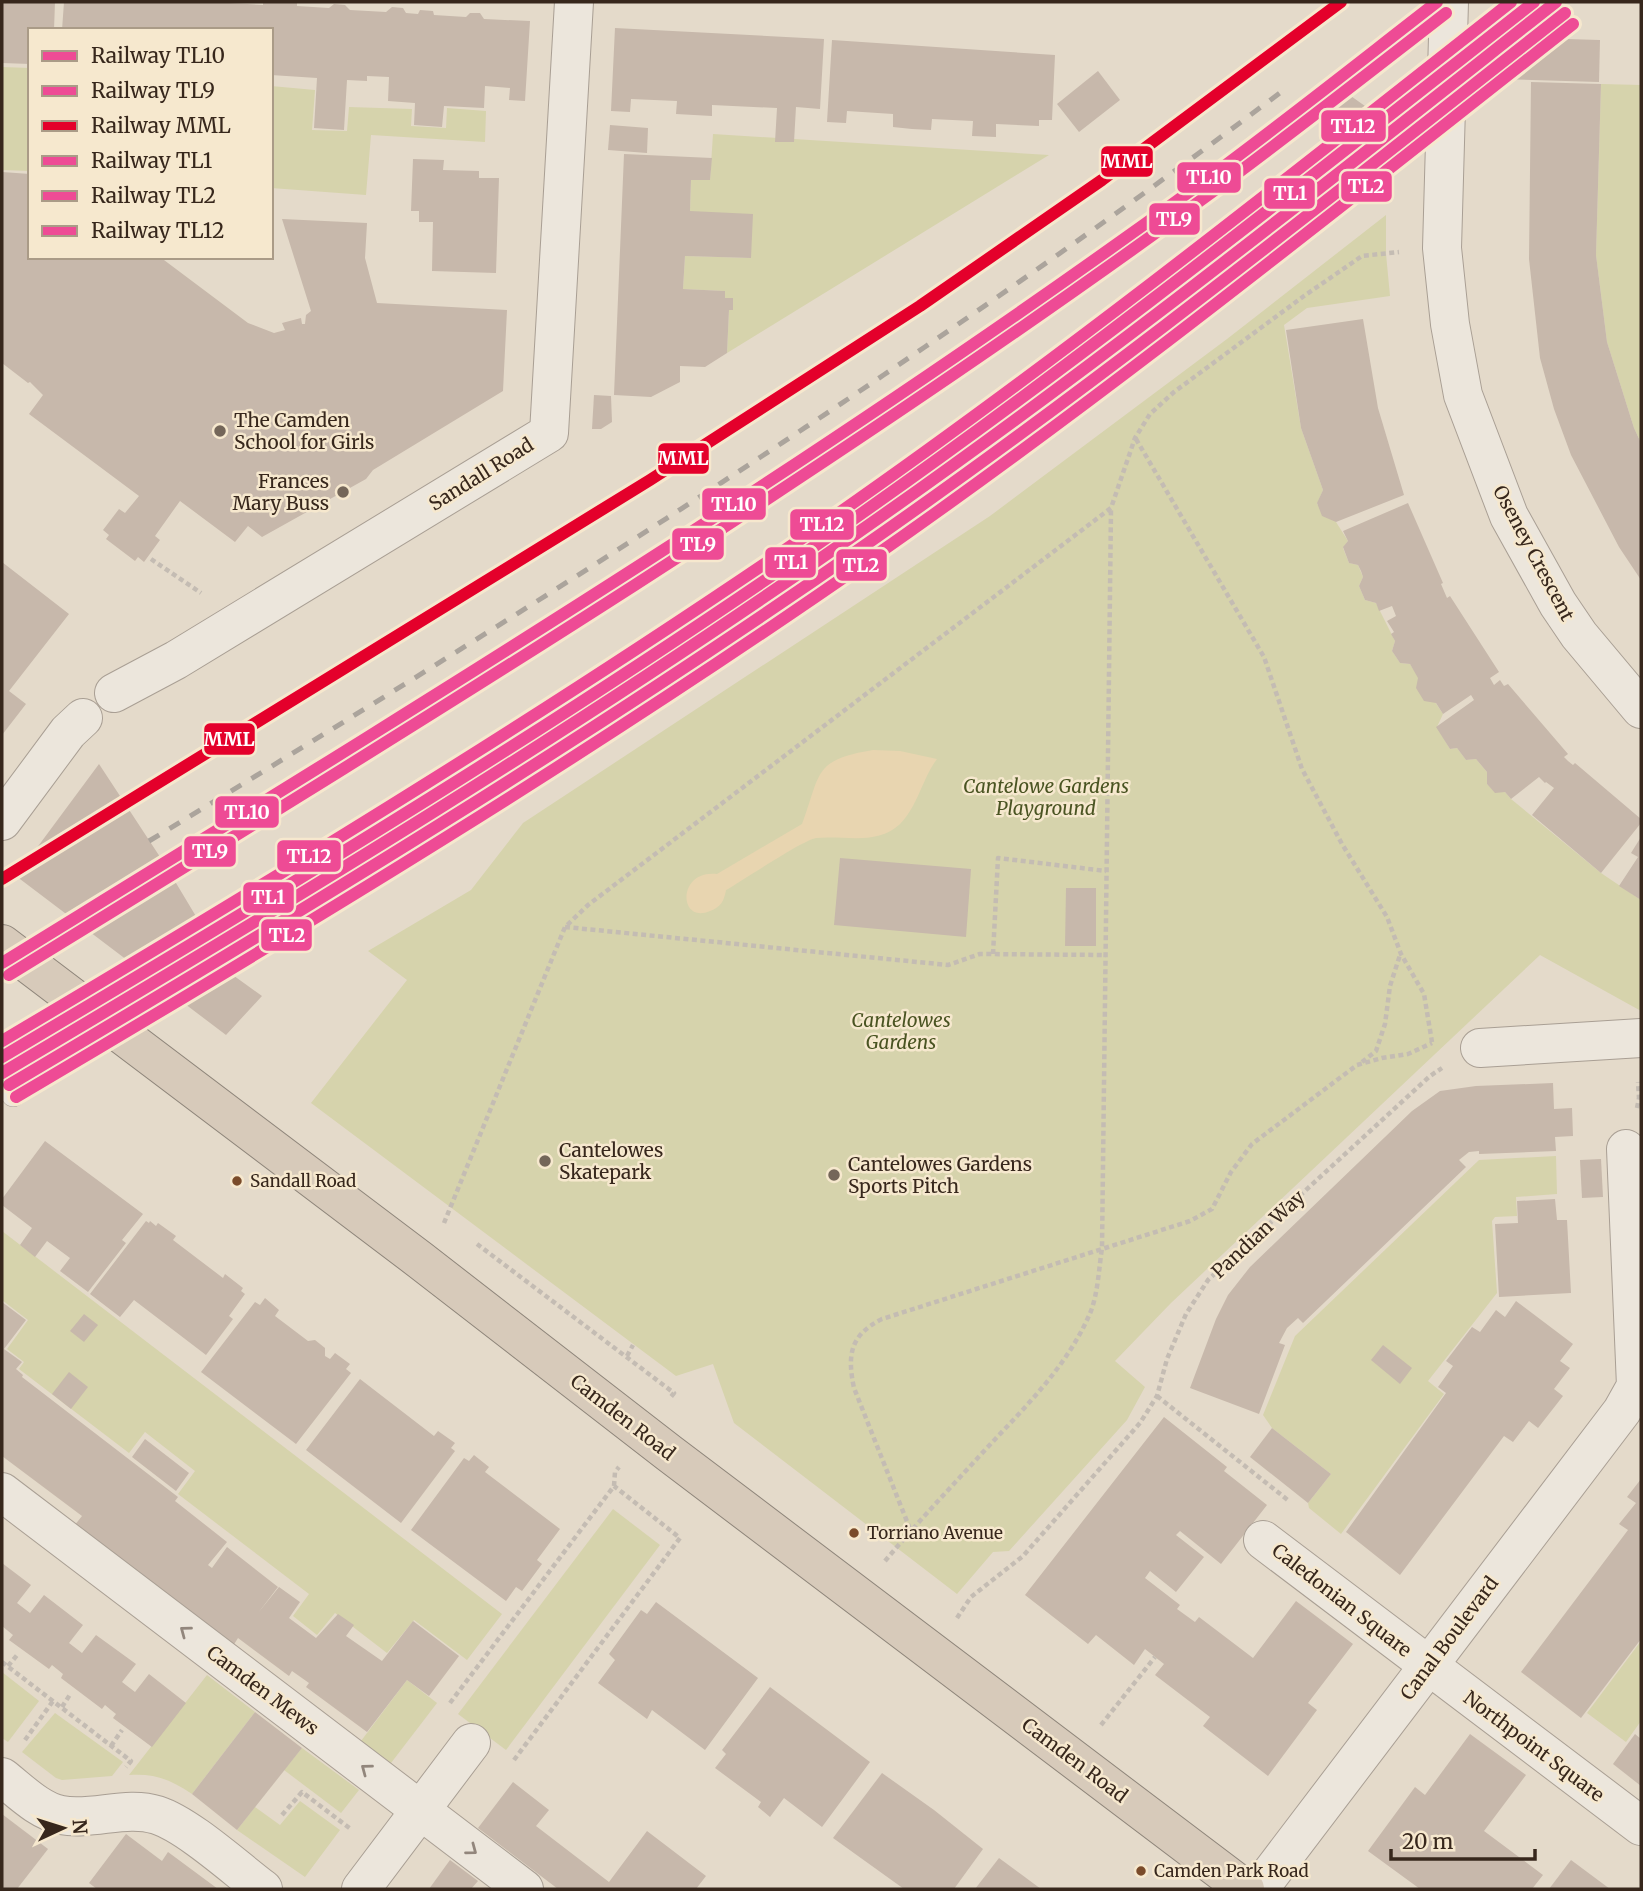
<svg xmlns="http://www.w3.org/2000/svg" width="1643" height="1891" font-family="Merriweather,serif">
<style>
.green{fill:#d6d3ac}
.sand{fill:#e8d5b0}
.building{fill:#c7b8ab}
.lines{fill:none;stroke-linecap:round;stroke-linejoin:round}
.lane-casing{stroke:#a99f94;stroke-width:24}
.street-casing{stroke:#a99f94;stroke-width:40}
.highway-casing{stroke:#8e857a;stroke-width:40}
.path{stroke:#c4bcb3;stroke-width:4.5;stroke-dasharray:5 3.5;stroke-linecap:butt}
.lane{stroke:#ece6dc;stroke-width:23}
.street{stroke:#ece6dc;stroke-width:38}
.highway{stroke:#d7caba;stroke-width:38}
.rail{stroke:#aba49c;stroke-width:5;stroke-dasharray:12 12;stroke-linecap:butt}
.rail-1-casing{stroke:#f6e8ce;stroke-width:18}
.rail-2-casing{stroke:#f6e8ce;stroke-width:18}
.rail-3-casing{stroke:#f6e8ce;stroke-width:18}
.rail-4-casing{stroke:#f6e8ce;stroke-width:18}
.rail-5-casing{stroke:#f6e8ce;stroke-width:18}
.rail-6-casing{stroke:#f6e8ce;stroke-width:18}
.rail-1{stroke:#ee4b95;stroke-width:12}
.rail-2{stroke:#ee4b95;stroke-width:12}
.rail-3{stroke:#e4002b;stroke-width:12}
.rail-4{stroke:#ee4b95;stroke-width:12}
.rail-5{stroke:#ee4b95;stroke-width:12}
.rail-6{stroke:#ee4b95;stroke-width:12}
.oneway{stroke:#92867c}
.poi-dot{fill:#746659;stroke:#f6e8ce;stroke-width:2.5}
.bus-dot{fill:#7a4b2a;stroke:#f6e8ce;stroke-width:2.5}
.labels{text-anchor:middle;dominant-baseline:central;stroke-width:5;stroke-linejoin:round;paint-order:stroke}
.bus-label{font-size:17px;fill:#37271c;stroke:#f6e8ce;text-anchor:start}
.poi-label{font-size:19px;fill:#37271c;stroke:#f6e8ce;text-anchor:start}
.street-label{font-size:19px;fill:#37271c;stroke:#f6e8ce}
.park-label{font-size:19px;font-style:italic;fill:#4a5422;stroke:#f6e8ce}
.line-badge{stroke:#f6e8ce;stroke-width:2.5}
.badge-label{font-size:19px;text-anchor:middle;font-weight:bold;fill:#fff}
</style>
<rect width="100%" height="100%" fill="#e4daca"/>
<g class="green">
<polygon points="2,67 30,68 30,171 2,170"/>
<polygon points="1601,84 1641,85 1641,443 1634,428 1607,342 1596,255"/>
<polygon points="271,86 315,90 312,130 347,131 349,107 412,109 411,126 446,128 447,108 486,111 485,142 371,135 366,195 271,188"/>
<polygon points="713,134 1049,155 727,353 729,310 733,310 733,298 725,298 724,291 683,289 685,256 751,258 690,211 691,180 710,180"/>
<polygon points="1386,215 1386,254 1390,296 1307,308 1284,325 1301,428 1323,490 1317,504 1336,522 1348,541 1343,548 1349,563 1358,565 1363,577 1359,586 1365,600 1376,603 1395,641 1392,651 1400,663 1410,664 1443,714 1437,727 1450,749 1457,748 1466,760 1476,759 1487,772 1487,784 1495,792 1505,792 1511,799 1601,873 1641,900 1641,1011 1540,955 1171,1303 1115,1361 1145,1387 1127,1420 1009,1551 993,1552 957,1594 734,1423 713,1364 676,1376 311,1103 407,980 368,951 471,890 523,823 990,516 1227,339"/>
<polygon points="1556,1156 1557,1194 1516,1197 1517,1216 1495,1217 1492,1221 1497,1293 1428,1381 1444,1394 1341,1534 1309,1508 1308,1503 1331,1474 1272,1428 1263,1415 1295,1336 1479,1160"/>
<polygon points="2,1231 502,1614 467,1660 414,1620 387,1653 335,1613 317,1635 293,1616 309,1594 178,1494 195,1471 145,1432 129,1453 19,1369 24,1362 7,1349 28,1320 2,1300"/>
<polygon points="613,1509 660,1545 506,1750 458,1714"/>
<polygon points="1641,1641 1641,1721 1626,1742 1587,1713"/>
<polygon points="2,1672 39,1701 8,1742 2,1738"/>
<path d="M207,1675L255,1712L192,1794C171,1780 155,1773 129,1775Z"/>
<polygon points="407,1680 437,1703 391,1763 361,1741"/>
<polygon points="55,1713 123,1762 112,1776 62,1780 56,1778 22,1752"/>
<polygon points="302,1748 359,1790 341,1813 284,1770"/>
<polygon points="300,1801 340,1830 305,1877 237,1830 255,1807 280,1825"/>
</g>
<path class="sand" d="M873,750L900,751L937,759C922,779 918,806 900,824C877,846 844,835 816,838C803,840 742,881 726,890C724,901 721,907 710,911C678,925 677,869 717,874L802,824C821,774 812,760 873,750Z"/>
<g class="building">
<polygon points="2,2 55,2 54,30 30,30 30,64 2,63"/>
<polygon points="64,2 211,2 263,5 263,2 297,2 297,6 329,8 334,4 345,5 350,10 386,12 392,7 403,8 406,13 418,14 420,10 433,11 434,15 466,17 470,13 480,13 484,19 530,21 525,101 509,100 510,88 485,86 484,108 444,106 442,127 414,125 415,103 388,101 389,77 367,76 367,81 347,80 344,130 314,128 317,78 271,75 271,30 62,30"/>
<polygon points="615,28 824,39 820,109 796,107 794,142 775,142 777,108 712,105 712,116 676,114 677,101 631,99 630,112 611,111"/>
<polygon points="1500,37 1600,40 1599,82 1499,79"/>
<polygon points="832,40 1055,55 1052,120 1039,120 1039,126 996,124 996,137 972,136 973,121 932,119 931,130 912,129 893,127 893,114 847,111 846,123 827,122"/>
<polygon points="1098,71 1120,100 1079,132 1057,104"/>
<polygon points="1531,82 1601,84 1596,255 1607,342 1634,428 1641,443 1641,580 1619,547 1571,455 1554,409 1540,358 1529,259"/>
<polygon points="1314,89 1348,94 1389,123 1387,197 1375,169 1339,125 1309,105"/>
<polygon points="610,125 648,128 647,153 608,150"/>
<polygon points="624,154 712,158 710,180 691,180 690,211 753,214 751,258 685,256 683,289 725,291 725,298 733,298 733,310 729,310 727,353 705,367 680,366 680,382 651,397 614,395"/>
<polygon points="413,159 444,160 443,170 479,171 479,178 499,178 496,273 432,271 433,222 419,222 419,211 411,211"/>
<polygon points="2,172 30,174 30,257 160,257 248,323 274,333 285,330 282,323 301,318 302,324 305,324 306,315 311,311 282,219 367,223 365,258 377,303 507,310 503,391 373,470 366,479 262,537 248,526 235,542 180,501 155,536 160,540 144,562 138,557 135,561 106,539 109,535 103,530 119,509 125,513 139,496 29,414 43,395 30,382 28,383 2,363"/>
<polygon points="1363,319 1378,408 1404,495 1336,522 1322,516 1317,503 1323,490 1301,428 1286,330"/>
<polygon points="594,395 611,396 612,422 601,429 592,429"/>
<polygon points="1408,503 1443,583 1441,584 1447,598 1450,596 1499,672 1490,678 1494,685 1500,680 1504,686 1508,684 1568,754 1564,757 1568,761 1573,765 1575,763 1641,819 1641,823 1601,873 1532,815 1554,788 1546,782 1545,783 1539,777 1511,799 1505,792 1495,793 1487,784 1487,772 1476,759 1466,760 1457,748 1450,749 1436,727 1474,700 1471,695 1443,714 1436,703 1424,701 1416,688 1418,678 1410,664 1400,663 1392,651 1395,641 1391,634 1394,632 1387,621 1396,616 1392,606 1379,611 1376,603 1365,600 1359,586 1363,577 1361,571 1358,565 1349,563 1343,547 1348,541 1343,531"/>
<polygon points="2,562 69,614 9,691 26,704 2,735"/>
<polygon points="99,764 164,863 230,973 262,996 226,1035 16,876"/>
<polygon points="1641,837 1641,900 1619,886 1638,857 1631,853"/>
<polygon points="840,858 971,869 966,937 834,925"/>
<polygon points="1066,888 1096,888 1096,946 1065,946"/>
<polygon points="1553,1083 1554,1109 1572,1108 1573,1136 1555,1137 1556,1151 1479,1154 1479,1151 1469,1152 1459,1160 1466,1167 1443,1189 1303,1323 1298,1318 1287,1328 1279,1343 1285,1345 1259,1414 1190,1388 1216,1319 1228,1295 1250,1267 1412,1111 1440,1091 1476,1086"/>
<polygon points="45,1141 143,1214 122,1240 126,1243 88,1292 60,1271 70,1258 47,1241 35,1257 20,1245 32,1228 2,1205 2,1199"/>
<polygon points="1601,1159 1603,1197 1582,1198 1580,1160"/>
<polygon points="1555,1199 1557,1220 1567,1220 1571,1293 1499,1297 1495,1224 1518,1223 1517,1201"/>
<polygon points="146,1221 149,1223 150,1221 156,1226 158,1223 176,1236 173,1240 223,1278 225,1274 243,1288 241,1291 245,1294 229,1316 233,1319 206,1355 134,1300 120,1317 90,1294"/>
<polygon points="265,1298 279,1310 275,1316 308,1341 315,1340 325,1348 325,1356 330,1359 335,1353 350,1364 346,1369 351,1373 296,1444 201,1372 255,1302 260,1305"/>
<polygon points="1516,1301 1573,1344 1560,1361 1570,1368 1554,1389 1563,1396 1538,1428 1529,1421 1513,1442 1504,1436 1400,1575 1346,1532 1446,1393 1438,1387 1453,1366 1446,1361 1472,1327 1480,1332 1496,1310 1505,1317"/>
<polygon points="2,1302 26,1320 4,1349 22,1362 16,1369 23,1375 22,1377 178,1497 175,1501 227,1542 208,1565 212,1568 227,1547 278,1587 258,1613 279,1587 300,1602 289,1618 316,1638 338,1614 354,1625 346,1636 382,1661 413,1621 459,1656 429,1696 407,1680 367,1732 306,1687 309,1683 292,1671 289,1676 238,1638 233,1646 74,1526 82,1516 2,1456"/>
<polygon points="84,1314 98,1325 84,1342 70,1331"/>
<polygon points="1383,1345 1412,1368 1400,1384 1371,1360"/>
<polygon points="69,1372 88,1387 71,1409 52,1394"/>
<polygon points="360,1379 434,1436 438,1431 455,1443 451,1448 455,1451 401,1523 306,1450"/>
<polygon points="1164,1417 1227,1467 1224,1471 1267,1505 1221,1564 1180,1531 1176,1535 1204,1557 1176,1592 1150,1571 1145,1578 1180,1605 1177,1609 1195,1622 1199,1617 1253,1658 1296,1601 1353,1644 1308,1703 1317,1710 1268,1776 1203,1726 1210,1717 1155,1675 1164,1664 1145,1649 1134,1665 1096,1635 1088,1644 1025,1595"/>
<polygon points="1272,1428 1331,1474 1308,1503 1250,1457"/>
<polygon points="145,1439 189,1473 176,1491 132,1457"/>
<polygon points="474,1455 489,1467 485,1472 560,1529 537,1560 542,1564 522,1591 516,1587 506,1601 411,1530 464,1458 469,1461"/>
<polygon points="1641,1479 1641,1639 1581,1718 1521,1672 1628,1530 1619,1524 1636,1503 1627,1497"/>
<polygon points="2,1563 31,1585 17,1603 30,1613 44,1595 83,1625 69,1643 82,1653 96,1635 136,1664 122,1682 135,1692 149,1674 186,1703 152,1747 113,1718 116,1714 111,1710 105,1705 102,1709 61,1678 63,1674 52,1665 49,1669 9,1640 13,1635 2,1626"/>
<polygon points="656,1602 758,1678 705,1750 652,1710 647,1719 598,1683 615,1660 609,1654 641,1610 647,1614"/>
<polygon points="770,1687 870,1762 822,1827 784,1798 770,1817 758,1807 761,1802 715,1768 726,1754 722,1750"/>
<polygon points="255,1712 302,1748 237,1830 192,1794"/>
<polygon points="1470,1734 1526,1775 1484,1831 1543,1875 1532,1889 1420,1889 1368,1851 1415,1787 1425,1795"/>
<polygon points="1635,1734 1641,1739 1641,1786 1613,1764"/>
<polygon points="882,1773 934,1810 983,1849 954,1889 904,1889 833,1838"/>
<polygon points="513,1782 549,1810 536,1826 609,1882 647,1831 706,1876 696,1889 558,1889 478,1828"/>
<polygon points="2,1814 48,1849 17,1889 2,1889"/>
<polygon points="126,1834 162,1861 168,1852 218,1889 97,1889 89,1883"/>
<polygon points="999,1858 1041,1889 975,1889"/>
<polygon points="450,1860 478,1881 471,1889 429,1889"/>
<polygon points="1571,1860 1610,1889 1549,1889"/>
</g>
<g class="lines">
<defs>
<polyline id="lane" points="2,1080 13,1095 36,1078 91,1012"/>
<g id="street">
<polyline points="1449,2 1442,248 1450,324 1463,395 1509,516 1558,604 1579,635 1641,709"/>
<polyline points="114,693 176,660 549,433 574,2"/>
<polyline points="2,821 68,732 83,718"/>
<polyline points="1480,1048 1641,1038"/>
<polyline points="2,1492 524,1889"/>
<polyline points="1263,1540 1641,1826"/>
<path d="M2,1777C19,1790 39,1811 61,1815C93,1821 126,1805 157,1815C188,1825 235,1868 263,1889"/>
<polyline points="361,1889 471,1743"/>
<polyline points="1259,1889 1622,1411 1636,1386 1626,1149"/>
</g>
<polyline id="highway" points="2,944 420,1260 669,1453 1245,1889"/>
</defs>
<use href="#lane" class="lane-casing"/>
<use href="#street" class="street-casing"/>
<use href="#highway" class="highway-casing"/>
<g class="path">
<polyline points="1136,439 1264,657 1302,769 1342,844 1387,917 1401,954 1424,994 1432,1042"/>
<polyline points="151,559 201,593"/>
<polyline points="565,927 948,965 980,954 1106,955"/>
<polyline points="993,954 998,858 1106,871"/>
<polyline points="1362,1062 1376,1051 1385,1024 1390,986 1400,955"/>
<polyline points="1637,1108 1639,1098 1638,1082"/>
<polyline points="444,1223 565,927 588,905 1111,508 1135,438 1150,414 1174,392 1304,296 1362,256 1399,252"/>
<polyline points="477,1244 674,1393 670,1398"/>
<polyline points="627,1356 633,1345"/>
<polyline points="1157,1396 1289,1501"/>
<path d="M910,1529L854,1388C847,1355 850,1335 882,1319L1190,1221L1212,1209L1231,1172L1252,1144L1357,1065L1382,1058L1408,1054L1432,1043"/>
<path d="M885,1561C917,1523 951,1487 985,1450C1025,1407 1068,1366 1091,1311C1098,1292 1099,1268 1102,1248L1111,509"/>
<polyline points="957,1618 971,1597 1023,1556 1140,1423 1157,1396 1167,1359 1186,1314 1208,1280 1430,1076 1442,1068"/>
<polyline points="2,1662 131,1761 126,1767"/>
<polyline points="8,1666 18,1654"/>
<polyline points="450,1703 614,1486 615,1472 619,1467"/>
<polyline points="62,1707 71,1693"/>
<polyline points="1101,1725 1155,1657"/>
<polyline points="25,1740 53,1701"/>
<polyline points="111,1746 122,1730"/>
<polyline points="514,1760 680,1538 614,1486"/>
<polyline points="282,1815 302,1792 352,1830"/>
</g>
<use href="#lane" class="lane"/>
<use href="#street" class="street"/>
<use href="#highway" class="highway"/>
<path class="rail" d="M149,841C536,606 919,365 1281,92"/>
<defs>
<g id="rail-1">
<path d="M2,963C406,714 812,467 1196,187C1278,127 1357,64 1437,2"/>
<path d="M2,1073C291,902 578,728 853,536C1095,368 1325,184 1556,2"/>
</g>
<g id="rail-2">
<path d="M9,975C414,726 820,478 1204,198C1286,138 1366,75 1446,13"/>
<path d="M9,1085C298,914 585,740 861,548C1103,380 1333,195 1565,13"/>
</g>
<polyline id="rail-3" points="2,879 650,480 920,306 1102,180 1341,2"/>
<path id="rail-4" d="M2,1057C289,887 575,714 848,523C1084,358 1308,179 1534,2"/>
<path id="rail-5" d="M16,1097C306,926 593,752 869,560C1112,391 1341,206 1573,24"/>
<path id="rail-6" d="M2,1041C285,873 565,702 836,515C1068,353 1289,177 1511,2"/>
</defs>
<use href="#rail-1" class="rail-1-casing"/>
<use href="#rail-2" class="rail-2-casing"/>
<use href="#rail-3" class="rail-3-casing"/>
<use href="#rail-4" class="rail-4-casing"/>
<use href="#rail-5" class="rail-5-casing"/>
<use href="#rail-6" class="rail-6-casing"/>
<use href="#rail-1" class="rail-1"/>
<use href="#rail-2" class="rail-2"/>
<use href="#rail-3" class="rail-3"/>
<use href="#rail-4" class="rail-4"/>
<use href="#rail-5" class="rail-5"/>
<use href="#rail-6" class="rail-6"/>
</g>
<defs><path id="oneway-chevron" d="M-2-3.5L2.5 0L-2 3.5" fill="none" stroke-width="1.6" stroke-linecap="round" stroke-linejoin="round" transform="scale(1.75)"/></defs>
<g class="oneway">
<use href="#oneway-chevron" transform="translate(185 1631) rotate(-143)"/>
<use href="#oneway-chevron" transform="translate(366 1769) rotate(-143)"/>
<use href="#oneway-chevron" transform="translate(472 1850) rotate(37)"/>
</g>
<g class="poi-dot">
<circle cx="220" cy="431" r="7"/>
<circle cx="343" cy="492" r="7"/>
<circle cx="545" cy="1161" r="7"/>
<circle cx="834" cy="1175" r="7"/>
</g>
<g class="bus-dot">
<circle cx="237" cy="1181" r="6"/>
<circle cx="854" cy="1533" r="6"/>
<circle cx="1141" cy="1871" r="6"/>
</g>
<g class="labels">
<g class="bus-label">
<text x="250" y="1181">Sandall Road</text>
<text x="867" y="1533">Torriano Avenue</text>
<text x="1154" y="1871">Camden Park Road</text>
</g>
<g class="poi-label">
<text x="234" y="420">The Camden<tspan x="234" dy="22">School for Girls</tspan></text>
<text x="329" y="481" text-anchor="end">Frances<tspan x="329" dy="22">Mary Buss</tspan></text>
<text x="559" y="1150">Cantelowes<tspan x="559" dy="22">Skatepark</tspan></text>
<text x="848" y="1164">Cantelowes Gardens<tspan x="848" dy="22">Sports Pitch</tspan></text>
</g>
<g class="street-label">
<text transform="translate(481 474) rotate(-32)">Sandall Road</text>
<text transform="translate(1534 553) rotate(62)">Oseney Crescent</text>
<text transform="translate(1258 1234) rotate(-43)">Pandian Way</text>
<text transform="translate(623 1417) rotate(38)">Camden Road</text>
<text transform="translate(1342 1600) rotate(38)">Caledonian Square</text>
<text transform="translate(1449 1638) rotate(-53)">Canal Boulevard</text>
<text transform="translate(263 1690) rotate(37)">Camden Mews</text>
<text transform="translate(1534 1746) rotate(37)">Northpoint Square</text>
<text transform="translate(1075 1760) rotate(37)">Camden Road</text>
</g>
<g class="park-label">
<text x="1046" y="786">Cantelowe Gardens<tspan x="1046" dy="22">Playground</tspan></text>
<text x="901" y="1020">Cantelowes<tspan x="901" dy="22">Gardens</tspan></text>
</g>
</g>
<g class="line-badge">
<rect x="1320" y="109" width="67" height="34" rx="7" fill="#ee4b95"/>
<rect x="1100" y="145" width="54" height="33" rx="7" fill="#e4002b"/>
<rect x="1176" y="161" width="66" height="33" rx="7" fill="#ee4b95"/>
<rect x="1340" y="170" width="53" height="33" rx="7" fill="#ee4b95"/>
<rect x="1263" y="177" width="53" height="33" rx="7" fill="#ee4b95"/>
<rect x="1148" y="202" width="53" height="34" rx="7" fill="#ee4b95"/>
<rect x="657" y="442" width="53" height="33" rx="7" fill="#e4002b"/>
<rect x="701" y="487" width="66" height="34" rx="7" fill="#ee4b95"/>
<rect x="789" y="508" width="66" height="33" rx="7" fill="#ee4b95"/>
<rect x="671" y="527" width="54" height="34" rx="7" fill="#ee4b95"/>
<rect x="764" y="546" width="53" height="33" rx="7" fill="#ee4b95"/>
<rect x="835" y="548" width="53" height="34" rx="7" fill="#ee4b95"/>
<rect x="203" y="722" width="53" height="34" rx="7" fill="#e4002b"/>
<rect x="214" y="795" width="66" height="34" rx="7" fill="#ee4b95"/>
<rect x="183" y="835" width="54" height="33" rx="7" fill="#ee4b95"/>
<rect x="276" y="839" width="66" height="34" rx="7" fill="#ee4b95"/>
<rect x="242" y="881" width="53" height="33" rx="7" fill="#ee4b95"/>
<rect x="260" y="918" width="53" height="34" rx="7" fill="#ee4b95"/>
</g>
<g class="badge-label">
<text x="1353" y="133">TL12</text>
<text x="1127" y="168">MML</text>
<text x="1209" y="184">TL10</text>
<text x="1366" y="193">TL2</text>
<text x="1290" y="200">TL1</text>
<text x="1174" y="226">TL9</text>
<text x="683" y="465">MML</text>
<text x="734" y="511">TL10</text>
<text x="822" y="531">TL12</text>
<text x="698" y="551">TL9</text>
<text x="791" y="569">TL1</text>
<text x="861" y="572">TL2</text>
<text x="229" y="746">MML</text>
<text x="247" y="819">TL10</text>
<text x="210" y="858">TL9</text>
<text x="309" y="863">TL12</text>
<text x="268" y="904">TL1</text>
<text x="287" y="942">TL2</text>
</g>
<rect width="1643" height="1891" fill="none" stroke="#37271c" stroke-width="7"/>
<rect x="28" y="28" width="245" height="231" fill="#f6e8ce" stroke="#aa9b87" stroke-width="2"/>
<rect x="42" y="51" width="35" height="10" fill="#ee4b95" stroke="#aa9b87" stroke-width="2"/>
<text x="91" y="63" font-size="21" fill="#37271c">Railway TL10</text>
<rect x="42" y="86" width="35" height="10" fill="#ee4b95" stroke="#aa9b87" stroke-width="2"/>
<text x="91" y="98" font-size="21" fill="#37271c">Railway TL9</text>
<rect x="42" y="121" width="35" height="10" fill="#e4002b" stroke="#aa9b87" stroke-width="2"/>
<text x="91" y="133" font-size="21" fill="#37271c">Railway MML</text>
<rect x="42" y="156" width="35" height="10" fill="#ee4b95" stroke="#aa9b87" stroke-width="2"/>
<text x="91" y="168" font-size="21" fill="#37271c">Railway TL1</text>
<rect x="42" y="191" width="35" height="10" fill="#ee4b95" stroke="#aa9b87" stroke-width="2"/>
<text x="91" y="203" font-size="21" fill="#37271c">Railway TL2</text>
<rect x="42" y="226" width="35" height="10" fill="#ee4b95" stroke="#aa9b87" stroke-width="2"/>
<text x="91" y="238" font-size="21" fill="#37271c">Railway TL12</text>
<g transform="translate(63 1828) rotate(86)" stroke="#f6e8ce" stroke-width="5" paint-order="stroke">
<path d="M0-5L12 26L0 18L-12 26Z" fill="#37271c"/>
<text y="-10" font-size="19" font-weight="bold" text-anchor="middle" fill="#37271c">N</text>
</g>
<path d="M1391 1849v10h144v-10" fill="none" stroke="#37271c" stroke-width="3.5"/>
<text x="1402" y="1849" font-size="21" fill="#37271c" stroke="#f6e8ce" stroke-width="5" paint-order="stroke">20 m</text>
</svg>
